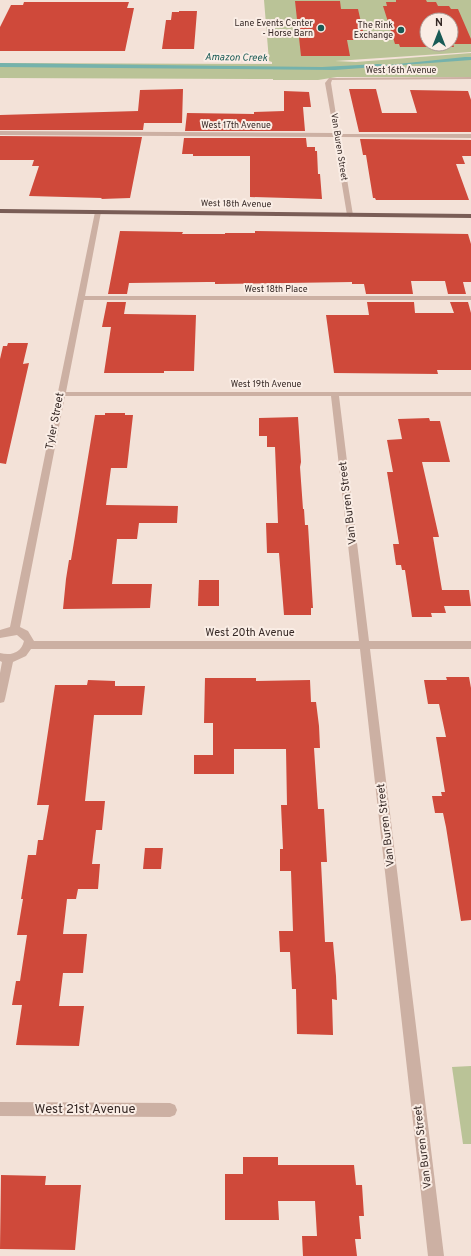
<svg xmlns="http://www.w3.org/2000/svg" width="471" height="1256" font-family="Overpass,sans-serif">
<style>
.green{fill:#bac397;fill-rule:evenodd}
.water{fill:#75b2ac}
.building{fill:#cf493a;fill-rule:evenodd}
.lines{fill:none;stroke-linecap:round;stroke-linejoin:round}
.minor{fill:#ccb0a3;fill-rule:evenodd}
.major{fill:#795d56;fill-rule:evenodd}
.poi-dot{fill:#195a55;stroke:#faede5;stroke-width:1.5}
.labels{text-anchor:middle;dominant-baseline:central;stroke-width:4;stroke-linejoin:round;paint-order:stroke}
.far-poi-label{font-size:9px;fill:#362926;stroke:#faede5;text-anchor:end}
.far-street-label{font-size:9px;fill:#362926;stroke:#faede5}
.far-water-label{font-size:10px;font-style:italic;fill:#195a55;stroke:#faede5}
.street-label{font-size:11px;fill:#362926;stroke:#faede5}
.near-street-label{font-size:13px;fill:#362926;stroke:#faede5}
</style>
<rect width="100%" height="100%" fill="#f3e2d8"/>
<g class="green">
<path d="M264,0H471V52L335,61L356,62L471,53V77H337L318,80H273V79L0,78V63L272,64V62L269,61ZM427,20H451V44H427Z"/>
<polygon points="471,1066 471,1144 463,1144 452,1067"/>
</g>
<polygon class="water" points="465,57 471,57 471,60 335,70 0,67 0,63 322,67 378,64 388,65"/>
<g class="building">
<path d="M396,0H426L427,2H436L438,6H449L451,9H458L471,39V44H453L454,47H400L399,44H395L383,6H387L386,2H396ZM427,20H451V44H427Z"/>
<polygon points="295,1 340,1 341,9 358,9 365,40 347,40 350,56 301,56"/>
<polygon points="24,2 129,2 127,8 134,8 125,51 0,51 0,27 11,5 23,5"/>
<polygon points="179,11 197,11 194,49 162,49 166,20 171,20 172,12 179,12"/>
<polygon points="183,89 182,123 144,123 143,130 0,130 0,115 138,111 140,90"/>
<polygon points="349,89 376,89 382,113 417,113 410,90 468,91 471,100 471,132 359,132"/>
<polygon points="284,91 309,92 311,107 303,107 305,131 185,131 187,113 254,114 254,112 284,111"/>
<polygon points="0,136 142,137 130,198 101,199 102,198 29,196 39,166 32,166 34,160 0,160"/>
<polygon points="184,138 306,138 307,147 315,147 315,151 317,151 318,174 320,174 322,199 250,197 250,156 193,156 193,154 182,154"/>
<polygon points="360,139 471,140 471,156 462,156 465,164 456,164 469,200 376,200 375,198 373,198 366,155 363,155"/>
<polygon points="120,231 183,232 182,234 225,234 225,233 255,233 255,231 468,234 471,244 471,282 463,282 466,294 448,294 445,281 411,281 413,294 366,294 364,284 352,284 352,282 215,284 215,282 207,282 129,283 127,294 108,294"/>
<polygon points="107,302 126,302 124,314 196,315 194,371 164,371 164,373 104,373 111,327 102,327"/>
<polygon points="367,302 414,302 415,313 454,313 450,302 468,302 471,313 471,370 437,370 438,374 334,373 326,315 369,315"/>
<polygon points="8,343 28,343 23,364 29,363 6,464 0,463 0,359 3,346 7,346"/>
<polygon points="105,413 125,413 125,415 133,415 127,468 111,468 106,505 178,506 177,523 139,523 137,539 117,539 112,584 152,584 150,608 63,609 66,579 69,560 71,560 95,415 105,415"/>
<polygon points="298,417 301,462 300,467 303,509 304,509 305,525 308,525 313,608 311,608 311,615 284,615 279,553 267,553 266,523 278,523 275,447 267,447 267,436 259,436 259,418"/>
<polygon points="429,418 430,421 440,421 450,462 422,462 439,537 433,537 442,590 469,590 471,606 444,606 446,613 431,613 432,617 412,617 405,570 402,570 401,565 396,565 393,544 399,544 387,472 393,472 387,440 402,439 398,419"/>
<polygon points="199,580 219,580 219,606 198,606"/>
<polygon points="446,677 469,677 471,688 471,920 461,921 446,827 443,813 435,813 432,796 442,796 441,792 445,792 436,737 446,737 439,704 428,704 424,680 447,680"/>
<polygon points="205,678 256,678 256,681 310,680 311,702 316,702 319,726 320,748 314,748 318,809 324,809 325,827 327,862 321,862 325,942 333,942 336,976 337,1000 332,999 333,1035 297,1034 296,989 292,989 290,952 280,952 279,931 293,931 291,871 280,871 280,849 283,849 281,805 287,805 286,749 234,749 234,774 194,774 194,755 213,755 213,723 204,723"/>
<polygon points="88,680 115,681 115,686 145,686 142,715 94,715 85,801 105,801 102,830 96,830 92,864 100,864 98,889 78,889 76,899 67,899 63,934 87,934 83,973 63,973 59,1006 84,1006 79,1046 16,1045 22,1005 12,1005 16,981 20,981 27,935 17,935 23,899 21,899 28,855 36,855 38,840 43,840 49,805 37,805 55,685 87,685"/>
<polygon points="145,848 163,848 161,869 143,869"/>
<polygon points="243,1157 278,1157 278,1165 354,1165 356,1185 362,1185 364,1216 359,1216 361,1239 355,1239 357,1256 303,1256 302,1236 317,1236 315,1201 278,1201 279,1220 225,1220 225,1174 243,1174"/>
<polygon points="1,1175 46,1176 45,1185 81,1185 75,1250 0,1249"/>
</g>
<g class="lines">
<g class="minor">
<polygon points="471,77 471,79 332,80 331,83 339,134 471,134 471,138 340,137 353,215 350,217 347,215 334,137 0,135 0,131 334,133 325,83 329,78"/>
<path d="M98,210L101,212L85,296H471V300H84L66,392H471V396H339L369,641H471V649H370L444,1256H428L360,649H31L26,656L13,662L5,699L4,702L0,703V673L2,662L0,661V653C11,656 21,653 24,641L17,635L0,638V630L10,627L57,396L56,394L58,392L95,212ZM65,396H331L359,641H34L28,631L20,627Z"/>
<polygon points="0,1102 170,1103 175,1105 177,1110 175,1115 170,1117 0,1116"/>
</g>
<polygon class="major" points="0,209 471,214 471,218 0,213"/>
</g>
<g class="poi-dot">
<circle cx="321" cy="28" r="4"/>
<circle cx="401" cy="30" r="4"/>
</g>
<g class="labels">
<g class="far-poi-label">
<text x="313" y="23">Lane Events Center<tspan x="313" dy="10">- Horse Barn</tspan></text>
<text x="393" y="25">The Rink<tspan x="393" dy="10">Exchange</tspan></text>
</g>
<g class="far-street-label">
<text x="401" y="70">West 16th Avenue</text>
<text x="236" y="125">West 17th Avenue</text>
<text transform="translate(339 147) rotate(81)">Van Buren Street</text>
<text transform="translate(236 204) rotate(1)">West 18th Avenue</text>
<text x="276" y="289">West 18th Place</text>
<text x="266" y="384">West 19th Avenue</text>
</g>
<g class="far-water-label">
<text transform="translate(236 58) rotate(1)">Amazon Creek</text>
</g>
<g class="street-label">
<text transform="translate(55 421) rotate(-79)">Tyler Street</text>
<text transform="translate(348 503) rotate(-97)">Van Buren Street</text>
<text x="250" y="633">West 20th Avenue</text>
<text transform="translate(386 825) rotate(-97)">Van Buren Street</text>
<text transform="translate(423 1147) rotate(-97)">Van Buren Street</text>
</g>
<g class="near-street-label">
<text x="85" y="1110">West 21st Avenue</text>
</g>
</g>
<g transform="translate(439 32)"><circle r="19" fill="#faede5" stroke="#ac9f99"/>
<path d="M0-3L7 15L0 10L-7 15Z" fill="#195a55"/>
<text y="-6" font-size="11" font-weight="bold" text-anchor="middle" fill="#362926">N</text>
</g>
</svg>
